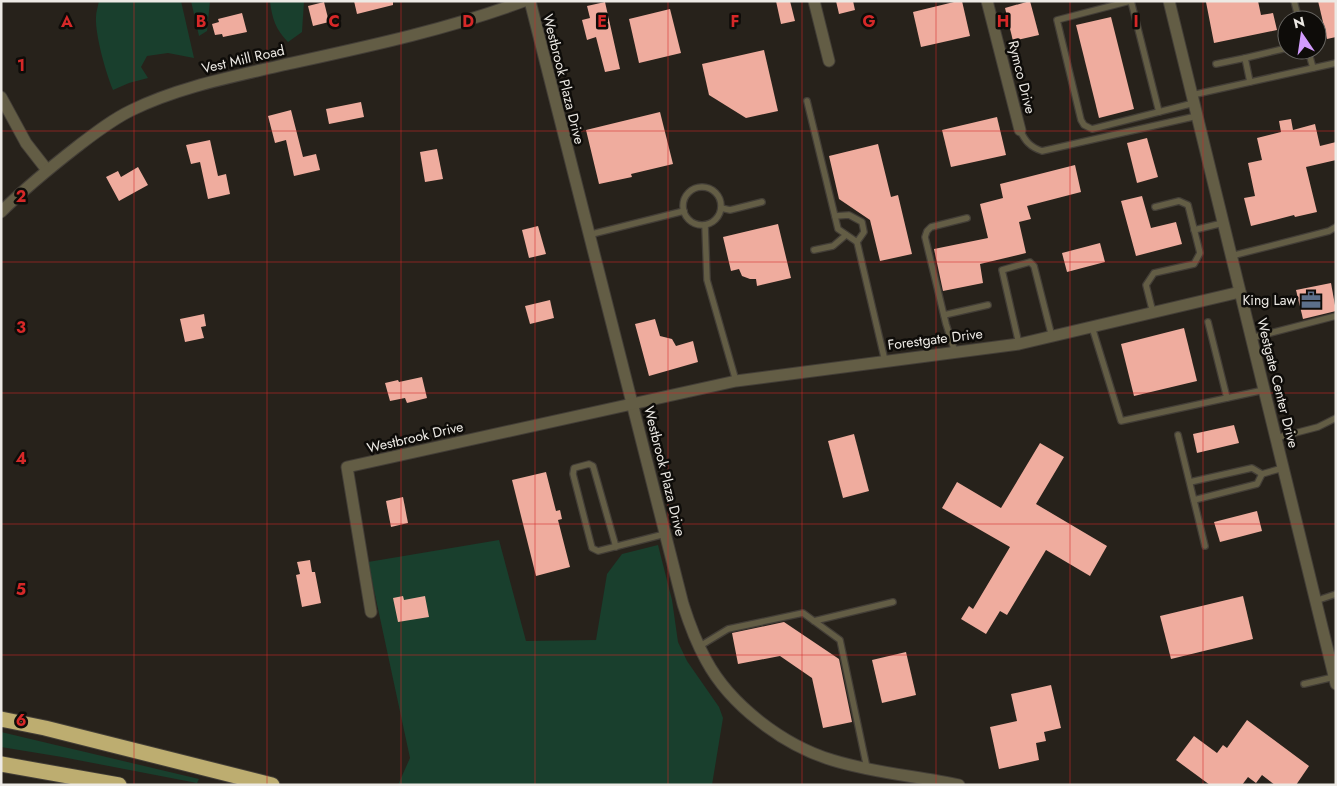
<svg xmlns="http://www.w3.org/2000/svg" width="1337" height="786" font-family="Jost,sans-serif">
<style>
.green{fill:#193f2d}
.building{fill:#efac9e}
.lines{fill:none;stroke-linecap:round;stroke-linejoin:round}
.lane-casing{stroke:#433e37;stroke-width:8}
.street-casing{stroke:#433e37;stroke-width:13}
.highway-casing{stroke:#433e37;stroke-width:17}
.lane{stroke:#635d45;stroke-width:5.5}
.street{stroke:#635d45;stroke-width:11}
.highway{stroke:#bdad70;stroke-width:15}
.grid{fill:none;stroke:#d62828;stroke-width:1;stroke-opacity:0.55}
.labels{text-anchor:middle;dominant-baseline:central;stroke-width:5;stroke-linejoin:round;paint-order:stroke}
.street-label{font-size:14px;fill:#edeae5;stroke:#0e0c09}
.poi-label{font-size:14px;fill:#edeae5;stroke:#0e0c09;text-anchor:end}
.grid-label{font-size:16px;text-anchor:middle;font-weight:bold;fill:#d62828;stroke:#0e0c09;stroke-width:5;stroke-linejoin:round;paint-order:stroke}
</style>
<rect width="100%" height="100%" fill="#27221b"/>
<g class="green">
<path d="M99,1H181L194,58L168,53L147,56L141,67L148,78L129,83L113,90C106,73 95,35 96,17C96,12 98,6 99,1Z"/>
<polygon points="191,1 210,1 207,31 199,36"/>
<path d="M270,1H304L302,32L288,42C276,30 272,19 270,1Z"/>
<polygon points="499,540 526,641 596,640 607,574 622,554 658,545 672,600 678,642 687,661 719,707 723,718 712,785 398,785 410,758 368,562"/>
<polygon points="1,732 199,779 197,783 62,757 1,747"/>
</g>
<g class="building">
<polygon points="354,1 393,1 393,5 357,14"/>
<polygon points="776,1 790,1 795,21 781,24"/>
<polygon points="836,1 853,1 855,10 839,14"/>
<polygon points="958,1 962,1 970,36 921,47 913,12"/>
<polygon points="1030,1 1039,35 1013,41 1005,8"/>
<polygon points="1211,1 1258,1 1261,15 1273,13 1277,30 1214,43 1206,2"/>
<polygon points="1318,1 1336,1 1336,37 1327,39"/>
<polygon points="324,2 329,22 313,26 308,6"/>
<polygon points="605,2 620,69 605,72 596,37 587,40 582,20 590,18 587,6"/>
<polygon points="670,9 681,53 639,63 629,19"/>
<polygon points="242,13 247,32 223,37 222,34 215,35 212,24 219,22 218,19"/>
<polygon points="1111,17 1134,109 1099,118 1076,25"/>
<polygon points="764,50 778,111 746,118 709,95 702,64"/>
<polygon points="361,102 364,117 329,124 326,109"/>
<polygon points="291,110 303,157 316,154 320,170 294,176 286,140 275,143 268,116"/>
<polygon points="660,112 673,164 631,174 632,177 599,184 586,130"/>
<polygon points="997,117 1006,155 951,167 942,130"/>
<polygon points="1291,119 1293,130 1315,124 1320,146 1336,142 1336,160 1306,167 1317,212 1295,217 1294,215 1251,226 1244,198 1255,196 1248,163 1262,160 1257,138 1281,132 1279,121"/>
<polygon points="1147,138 1158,177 1137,183 1127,143"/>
<polygon points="210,140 218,176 226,174 230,194 208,199 200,162 191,164 186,145"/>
<polygon points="878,144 891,197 898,195 912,254 880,261 870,220 839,199 829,156"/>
<polygon points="437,149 443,179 425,182 420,152"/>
<polygon points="1075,165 1081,192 1027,206 1031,219 1019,222 1026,253 980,264 983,283 943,291 934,249 988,238 980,204 1003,198 1000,184"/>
<polygon points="138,167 148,185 119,201 106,177 118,171 121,177"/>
<polygon points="1142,196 1151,228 1176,222 1182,244 1136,256 1121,201"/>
<polygon points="778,224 791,278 757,286 756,279 750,279 742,276 739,269 731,271 723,237"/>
<polygon points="538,226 546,254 529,258 522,230"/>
<polygon points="1100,243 1105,262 1067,272 1062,253"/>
<polygon points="1331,283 1336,311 1303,319 1296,290"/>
<polygon points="550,300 554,318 530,324 525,306"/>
<polygon points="204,314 206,326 201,327 204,338 185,342 180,319"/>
<polygon points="655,319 660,336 672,339 676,346 693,341 698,362 649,376 635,324"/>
<polygon points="1184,328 1197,381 1134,396 1121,344"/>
<polygon points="422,377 427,398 407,403 405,398 390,401 385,383 398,380 399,382"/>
<polygon points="1234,425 1239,443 1197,453 1193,434"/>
<polygon points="854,434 869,491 843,498 828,441"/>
<polygon points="1040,443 1064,457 1036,504 1107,546 1090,576 1046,550 1007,615 1000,611 986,634 961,619 969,606 973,609 1010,547 942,508 957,482 1001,508"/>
<polygon points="546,472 556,511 560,510 562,519 558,520 570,567 536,576 512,480"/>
<polygon points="403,497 408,523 391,527 386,501"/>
<polygon points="1257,511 1262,531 1220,542 1214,522"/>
<polygon points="310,560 312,572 315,572 321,603 302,607 296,575 300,574 297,562"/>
<polygon points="403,596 404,600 425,596 429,617 398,622 393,598"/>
<polygon points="1243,596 1253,639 1171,659 1160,616"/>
<polygon points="784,622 839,659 852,722 823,728 812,678 780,656 738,664 732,633"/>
<polygon points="906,652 916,695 882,703 872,660"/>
<polygon points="1051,685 1061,728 1044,732 1046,741 1036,743 1039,760 999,769 990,727 1017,721 1011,694"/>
<polygon points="1247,720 1309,766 1296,785 1275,785 1262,775 1256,783 1248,777 1242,785 1210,785 1176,760 1194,736 1217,753 1223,745 1227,748"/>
</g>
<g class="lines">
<defs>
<g id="lane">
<polyline points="1130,1 1057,20 1081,120 1084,125 1092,129 1194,103"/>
<polyline points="1131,1 1159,112"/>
<polyline points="1294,1 1299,20"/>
<polyline points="1308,50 1313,68"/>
<polyline points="1216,64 1245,58"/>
<polyline points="1250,82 1245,58 1287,48"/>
<polyline points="1192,95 1336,63"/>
<polyline points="807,101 838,229 857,242 885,361"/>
<path d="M1020,130C1025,141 1030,147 1042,151L1197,116"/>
<circle cx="702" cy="206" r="19"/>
<polyline points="721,208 730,210 762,202"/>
<polyline points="835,216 849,215 862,222 864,232 857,242"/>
<polyline points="705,225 707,280 736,381"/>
<polyline points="1194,230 1223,223"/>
<polyline points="588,235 684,211"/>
<polyline points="814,250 833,246 846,235"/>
<polyline points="1231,256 1329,231 1336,227"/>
<polyline points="1153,313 1146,285 1154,273 1194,264 1200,253 1188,205 1179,201 1155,207"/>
<polyline points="944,315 988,305"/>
<polyline points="1208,322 1227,398"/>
<polyline points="1092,327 1121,421 1264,390"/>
<polyline points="1251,338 1336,316"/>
<polyline points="1019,344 1002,270 1030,262 1034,266 1052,337"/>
<polyline points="955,352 946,324 925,237 927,231 931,227 967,218"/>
<polyline points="1178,435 1205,546"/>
<polyline points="1276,438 1318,427 1336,418"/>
<polyline points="1190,482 1252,468 1262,474 1283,468"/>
<polyline points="1194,500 1257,484 1262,474"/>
<polyline points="616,547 593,466 589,464 574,468 573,474 592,548 598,551 665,534"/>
<polyline points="1315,601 1336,594"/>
<polyline points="814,621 893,602"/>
<polyline points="700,646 728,629 803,613 840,640 867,768"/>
<polyline points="1304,684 1334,677"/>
</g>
<g id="street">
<path d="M530,1L683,604C689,623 696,642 706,660C730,705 783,745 832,760C873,773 917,776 959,785"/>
<polyline points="814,1 829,61"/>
<polyline points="987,1 1020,130"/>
<polyline points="1169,1 1336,684"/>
<polyline points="1,97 26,143 47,170"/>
<path d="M1,212C25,188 51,167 78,146C95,133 113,119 132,110C179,87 232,77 283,65C365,47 446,30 524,1"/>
<polyline points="371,612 347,467 736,381 1019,344 1240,292"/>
</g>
<g id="highway">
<polyline points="1,719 45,728 272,785"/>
<polyline points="1,764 119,785"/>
</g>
</defs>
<use href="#lane" class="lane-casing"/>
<use href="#street" class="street-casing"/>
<use href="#highway" class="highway-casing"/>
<use href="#lane" class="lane"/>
<use href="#street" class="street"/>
<use href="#highway" class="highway"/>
</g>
<path class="grid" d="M134,1V785M267,1V785M401,1V785M535,1V785M668,1V785M802,1V785M936,1V785M1070,1V785M1203,1V785M1,131H1336M1,262H1336M1,393H1336M1,524H1336M1,655H1336"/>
<defs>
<symbol id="office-bare" viewBox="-9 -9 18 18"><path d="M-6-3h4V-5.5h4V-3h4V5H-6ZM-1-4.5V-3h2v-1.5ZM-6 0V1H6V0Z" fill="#5c6f8a" stroke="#0e0c09" stroke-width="2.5" paint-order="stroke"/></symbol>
</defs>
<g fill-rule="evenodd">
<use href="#office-bare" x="1297" y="286" width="28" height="28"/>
</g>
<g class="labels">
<g class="street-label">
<text transform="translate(243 59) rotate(-13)">Vest Mill Road</text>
<text transform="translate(1022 77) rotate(76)">Rymco Drive</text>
<text transform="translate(564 79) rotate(76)">Westbrook Plaza Drive</text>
<text transform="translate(935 339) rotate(-7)">Forestgate Drive</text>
<text transform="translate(1278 383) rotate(76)">Westgate Center Drive</text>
<text transform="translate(415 437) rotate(-13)">Westbrook Drive</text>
<text transform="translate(665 471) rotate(76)">Westbrook Plaza Drive</text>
</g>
<g class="poi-label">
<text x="1296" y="300">King Law</text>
</g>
</g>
<g class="grid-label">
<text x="67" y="27">A</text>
<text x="201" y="27">B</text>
<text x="334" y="27">C</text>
<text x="468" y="27">D</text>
<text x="602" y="27">E</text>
<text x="735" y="27">F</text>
<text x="869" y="27">G</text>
<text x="1003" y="27">H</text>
<text x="1136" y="27">I</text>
<text x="21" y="71">1</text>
<text x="21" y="202">2</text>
<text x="21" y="333">3</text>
<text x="21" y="464">4</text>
<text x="21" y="595">5</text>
<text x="21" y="726">6</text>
</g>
<rect width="1337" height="786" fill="none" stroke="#edeae5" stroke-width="5"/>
<g transform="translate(1302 35) rotate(347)"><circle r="24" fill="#0e0c09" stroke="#676561"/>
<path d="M0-4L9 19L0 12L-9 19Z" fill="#d29cfd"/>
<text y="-8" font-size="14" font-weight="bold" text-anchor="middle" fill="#edeae5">N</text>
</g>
</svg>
